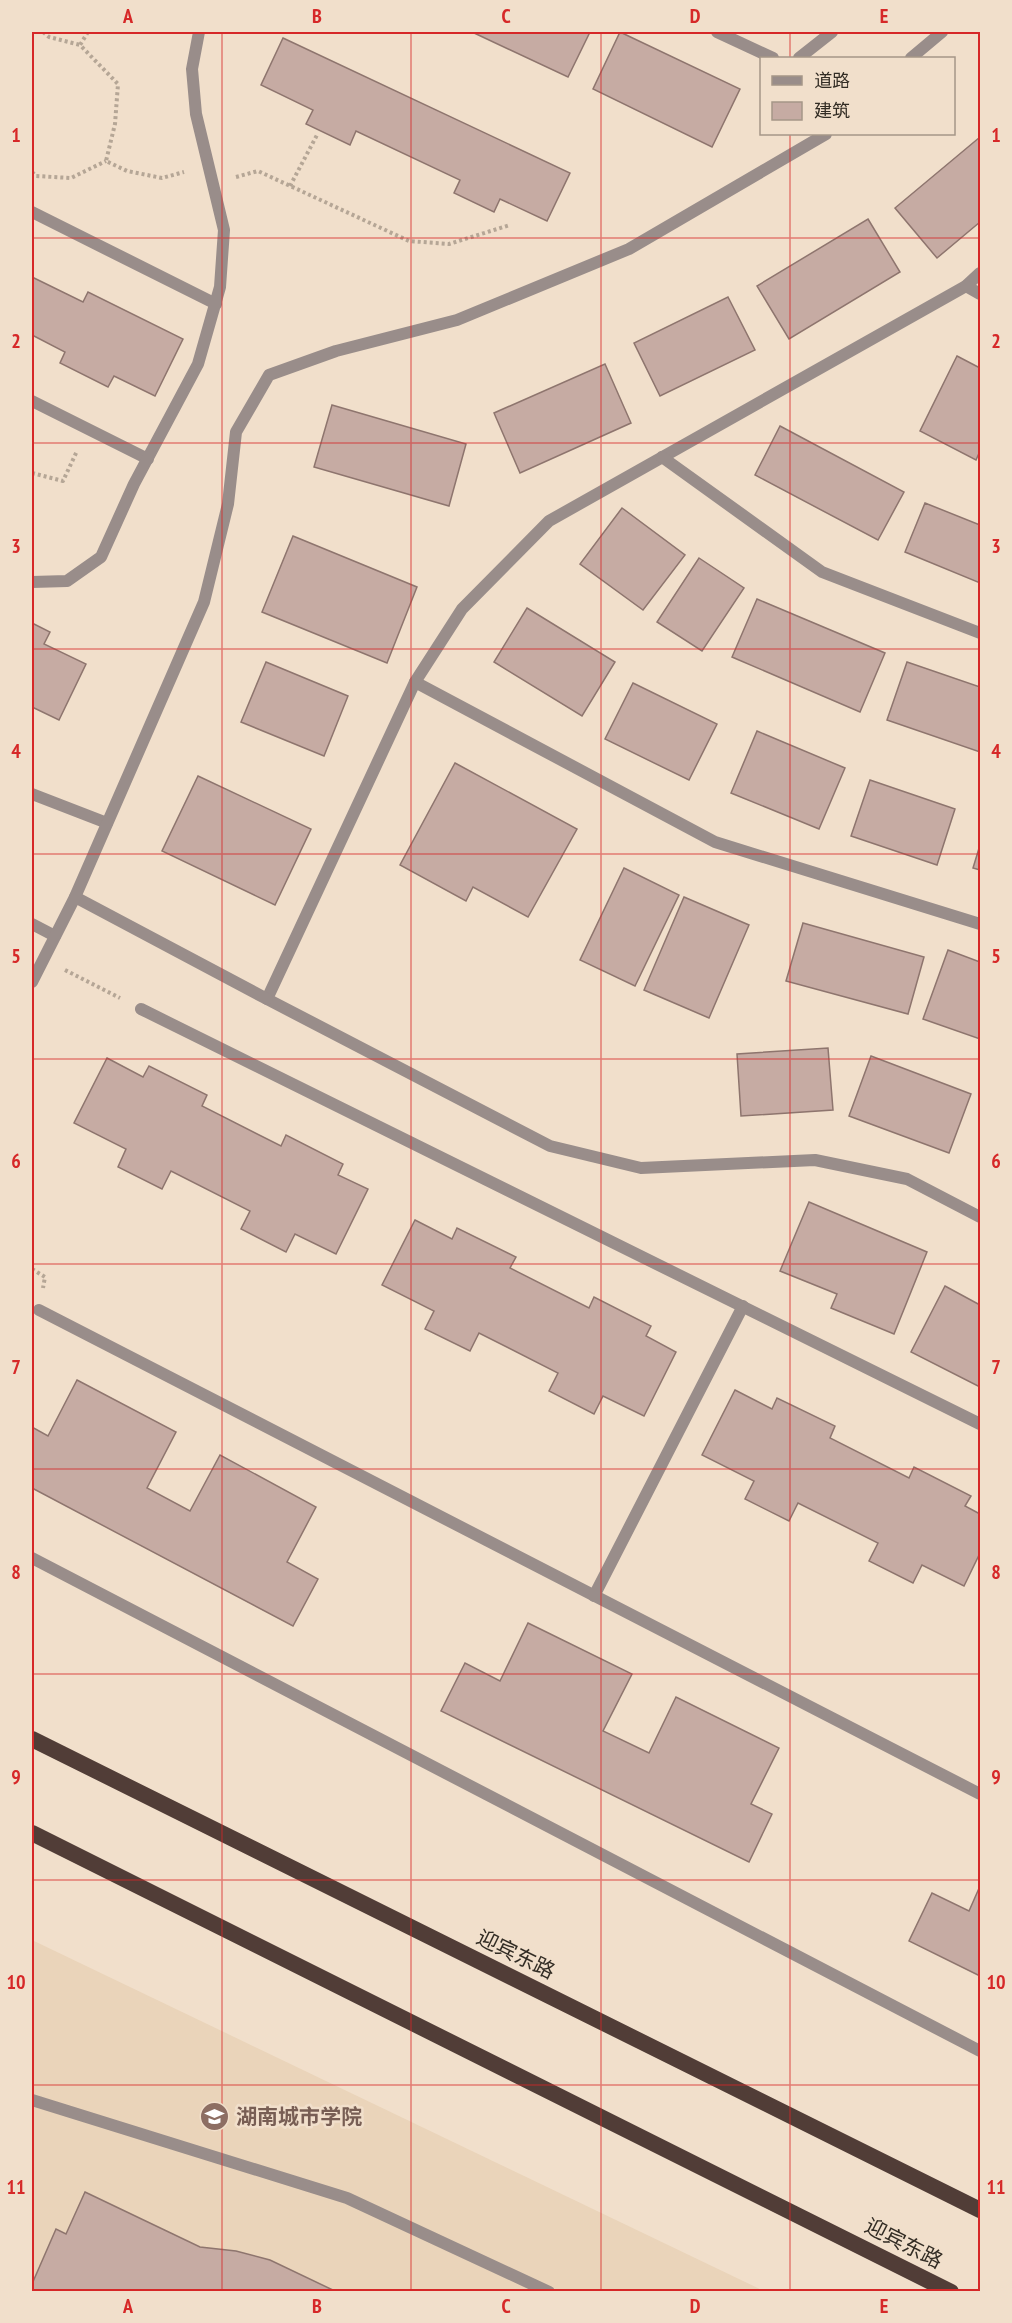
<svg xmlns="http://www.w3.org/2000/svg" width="1012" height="2323" font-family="'PT Sans Narrow','Noto Sans SC',sans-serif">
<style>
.built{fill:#ead4ba}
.building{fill:#c6aba3;stroke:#8e756e;stroke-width:1.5}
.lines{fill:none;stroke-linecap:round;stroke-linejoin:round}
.path{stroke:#b5a696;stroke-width:4;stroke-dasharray:3 3;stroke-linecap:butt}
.service{stroke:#998d8a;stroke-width:12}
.minor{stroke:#998d8a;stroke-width:12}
.trunk{stroke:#513d37;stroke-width:16}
.grid{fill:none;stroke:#d62828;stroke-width:1.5;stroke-opacity:0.55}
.labels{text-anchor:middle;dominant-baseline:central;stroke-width:5;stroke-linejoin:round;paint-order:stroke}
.street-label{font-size:21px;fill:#322c24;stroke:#f1dfcb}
.education-label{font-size:21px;font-weight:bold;fill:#785e54;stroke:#f1dfcb;text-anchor:start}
.neatline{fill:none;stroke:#d62828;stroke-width:2}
.grid-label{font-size:20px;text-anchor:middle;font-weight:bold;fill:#d62828}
</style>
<rect width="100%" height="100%" fill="#f1dfcb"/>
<polygon class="built" points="32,1940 764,2291 32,2291"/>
<g class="building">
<polygon points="472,32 590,32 568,77"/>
<polygon points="620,32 740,89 712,147 593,89"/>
<polygon points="283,38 570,173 547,221 500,199 494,212 454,193 460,180 356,131 350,145 306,124 313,110 261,85"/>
<polygon points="980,137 980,222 937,258 895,208"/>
<polygon points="868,219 900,272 789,339 757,286"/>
<polygon points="32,277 83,302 88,292 183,339 155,396 114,376 108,387 60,363 65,352 32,335"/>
<polygon points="728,297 755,350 660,396 634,343"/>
<polygon points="957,356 980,368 980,451 976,460 920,431"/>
<polygon points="605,364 631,423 520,473 494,413"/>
<polygon points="332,405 466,444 449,506 314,467"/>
<polygon points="780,426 904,492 878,540 755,475"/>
<polygon points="925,503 980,525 980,583 905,552"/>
<polygon points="622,508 685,555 643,610 580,564"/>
<polygon points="293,536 417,587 387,663 262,612"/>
<polygon points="699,558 744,588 702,651 657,622"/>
<polygon points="757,599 885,653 860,712 732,657"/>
<polygon points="527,608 615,662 582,716 494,662"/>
<polygon points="32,623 50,632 44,644 86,664 59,720 32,707"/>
<polygon points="266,662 348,696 324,756 241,722"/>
<polygon points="907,662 980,687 980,752 887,720"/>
<polygon points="633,683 717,724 689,780 605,739"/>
<polygon points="757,731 845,768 819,829 731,793"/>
<polygon points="455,763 577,829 528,917 473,887 466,901 400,865"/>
<polygon points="198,776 311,829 275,905 162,851"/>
<polygon points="870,780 955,809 937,865 851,836"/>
<polygon points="980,845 980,870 973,868"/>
<polygon points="624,868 679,895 635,986 580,960"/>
<polygon points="684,897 749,925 709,1018 644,990"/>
<polygon points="803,923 924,957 908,1014 786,981"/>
<polygon points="948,950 980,962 980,1039 923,1019"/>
<polygon points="828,1048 833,1110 741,1116 737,1054"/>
<polygon points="871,1056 971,1094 949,1153 849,1116"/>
<polygon points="107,1058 143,1077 149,1066 207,1095 202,1106 281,1146 286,1135 343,1164 338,1175 368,1189 336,1254 295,1234 286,1252 241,1229 250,1211 171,1171 162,1189 118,1167 126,1149 74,1123"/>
<polygon points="809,1202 927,1252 894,1334 831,1308 837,1294 780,1271"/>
<polygon points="415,1220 452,1239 457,1228 516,1257 510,1268 589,1308 594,1297 651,1326 646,1336 676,1352 644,1416 603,1396 594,1414 549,1391 558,1373 479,1333 470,1351 425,1329 434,1311 382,1285"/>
<polygon points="945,1286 980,1305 980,1387 911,1352"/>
<polygon points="77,1380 176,1432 147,1488 190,1511 220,1455 316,1507 287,1562 318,1579 293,1626 32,1488 32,1427 48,1436"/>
<polygon points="735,1390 772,1409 777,1398 835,1426 830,1438 909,1478 914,1467 971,1496 965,1506 980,1514 980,1553 964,1586 922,1565 913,1583 869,1561 878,1543 798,1503 789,1521 745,1499 754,1481 702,1455"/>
<polygon points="528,1623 632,1674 603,1731 649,1753 676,1697 779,1748 751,1804 772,1814 749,1862 441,1711 465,1663 500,1681"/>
<polygon points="980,1886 980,1976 909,1941 932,1893 969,1911"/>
<polygon points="85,2192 200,2247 236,2251 270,2260 337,2292 32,2291 32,2284 56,2229 66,2234"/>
</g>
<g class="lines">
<g class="path">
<polyline points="43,32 49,37 80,45"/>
<polyline points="88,32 80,45 118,84 115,124 106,161 127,171 162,178 184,172"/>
<polyline points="32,172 36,176 71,178 106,161"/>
<polyline points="236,177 258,171 409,241 449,244 510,225"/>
<polyline points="290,186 317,135"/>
<polyline points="32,473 63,481 77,451"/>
<polyline points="65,970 120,998"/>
<polyline points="32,1269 45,1277 43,1288"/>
</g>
<polyline class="service" points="32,2100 347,2198 549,2292"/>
<g class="minor">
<polyline points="717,32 773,58"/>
<polyline points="799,58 832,32"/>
<polyline points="911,58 942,32"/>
<polyline points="32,212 216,304"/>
<polyline points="980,273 966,286 549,521 462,609 415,682 267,999 550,1146 641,1168 815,1160 907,1179 980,1217"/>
<polyline points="966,286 980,294"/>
<polyline points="32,401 148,459"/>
<polyline points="662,457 822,572 980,633"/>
<polyline points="32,582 67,581 101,557 134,484 198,364 220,287 224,230 196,114 192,69 199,32"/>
<polyline points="415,682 715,842 980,924"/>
<polyline points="32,794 107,823"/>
<polyline points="75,897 267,999"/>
<polyline points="32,924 55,936"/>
<polyline points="32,982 75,897 204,602 228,504 236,432 269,375 336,351 457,320 629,249 826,134"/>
<polyline points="141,1009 980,1424"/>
<polyline points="39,1310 980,1794"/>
<polyline points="32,1558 980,2051"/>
<polyline points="594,1596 743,1306"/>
</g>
<g class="trunk">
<polyline points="32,1739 980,2210"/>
<polyline points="32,1833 951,2292"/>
</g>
</g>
<path class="grid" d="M222,32V2292M411,32V2292M601,32V2292M790,32V58M790,134V2292M32,238H980M32,443H980M32,649H980M32,854H980M32,1059H980M32,1264H980M32,1469H980M32,1674H980M32,1880H980M32,2085H980"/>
<defs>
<symbol id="university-disc" viewBox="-11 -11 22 22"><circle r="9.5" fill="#8d6e63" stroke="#f1dfcb"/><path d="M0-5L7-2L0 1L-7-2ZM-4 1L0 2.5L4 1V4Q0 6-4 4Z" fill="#fff"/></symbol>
</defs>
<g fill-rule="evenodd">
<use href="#university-disc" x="198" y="2100" width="33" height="33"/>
</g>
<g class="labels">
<g class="street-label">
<text transform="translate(516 1954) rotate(26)">迎宾东路</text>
<text transform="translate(904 2243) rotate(27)">迎宾东路</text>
</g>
<g class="education-label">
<text x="236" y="2116">湖南城市学院</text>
</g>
</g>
<rect width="1012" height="2323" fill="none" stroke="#f1dfcb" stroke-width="66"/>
<rect x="760" y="57" width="195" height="78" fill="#f1dfcb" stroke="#a59788" stroke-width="1.5"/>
<rect x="772" y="76" width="30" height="9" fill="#998d8a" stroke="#a59788" stroke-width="1.5"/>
<text x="814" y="87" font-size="18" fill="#322c24">道路</text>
<rect x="772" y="102" width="30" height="18" fill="#c6aba3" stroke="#a59788" stroke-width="1.5"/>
<text x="814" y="117" font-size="18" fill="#322c24">建筑</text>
<rect x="33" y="33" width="946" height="2257" class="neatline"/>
<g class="grid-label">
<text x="128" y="23">A</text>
<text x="317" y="23">B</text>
<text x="506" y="23">C</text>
<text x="695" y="23">D</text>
<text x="884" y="23">E</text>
<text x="16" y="142">1</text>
<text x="996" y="142">1</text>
<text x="16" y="348">2</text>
<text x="996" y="348">2</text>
<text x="16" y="553">3</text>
<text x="996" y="553">3</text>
<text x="16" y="758">4</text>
<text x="996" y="758">4</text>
<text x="16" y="963">5</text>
<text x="996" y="963">5</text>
<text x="16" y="1168">6</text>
<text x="996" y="1168">6</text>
<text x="16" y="1374">7</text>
<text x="996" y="1374">7</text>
<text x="16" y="1579">8</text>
<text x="996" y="1579">8</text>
<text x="16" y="1784">9</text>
<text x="996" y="1784">9</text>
<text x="16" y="1989">10</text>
<text x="996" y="1989">10</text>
<text x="16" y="2194">11</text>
<text x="996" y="2194">11</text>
<text x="128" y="2313">A</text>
<text x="317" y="2313">B</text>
<text x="506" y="2313">C</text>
<text x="695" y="2313">D</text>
<text x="884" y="2313">E</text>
</g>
</svg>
